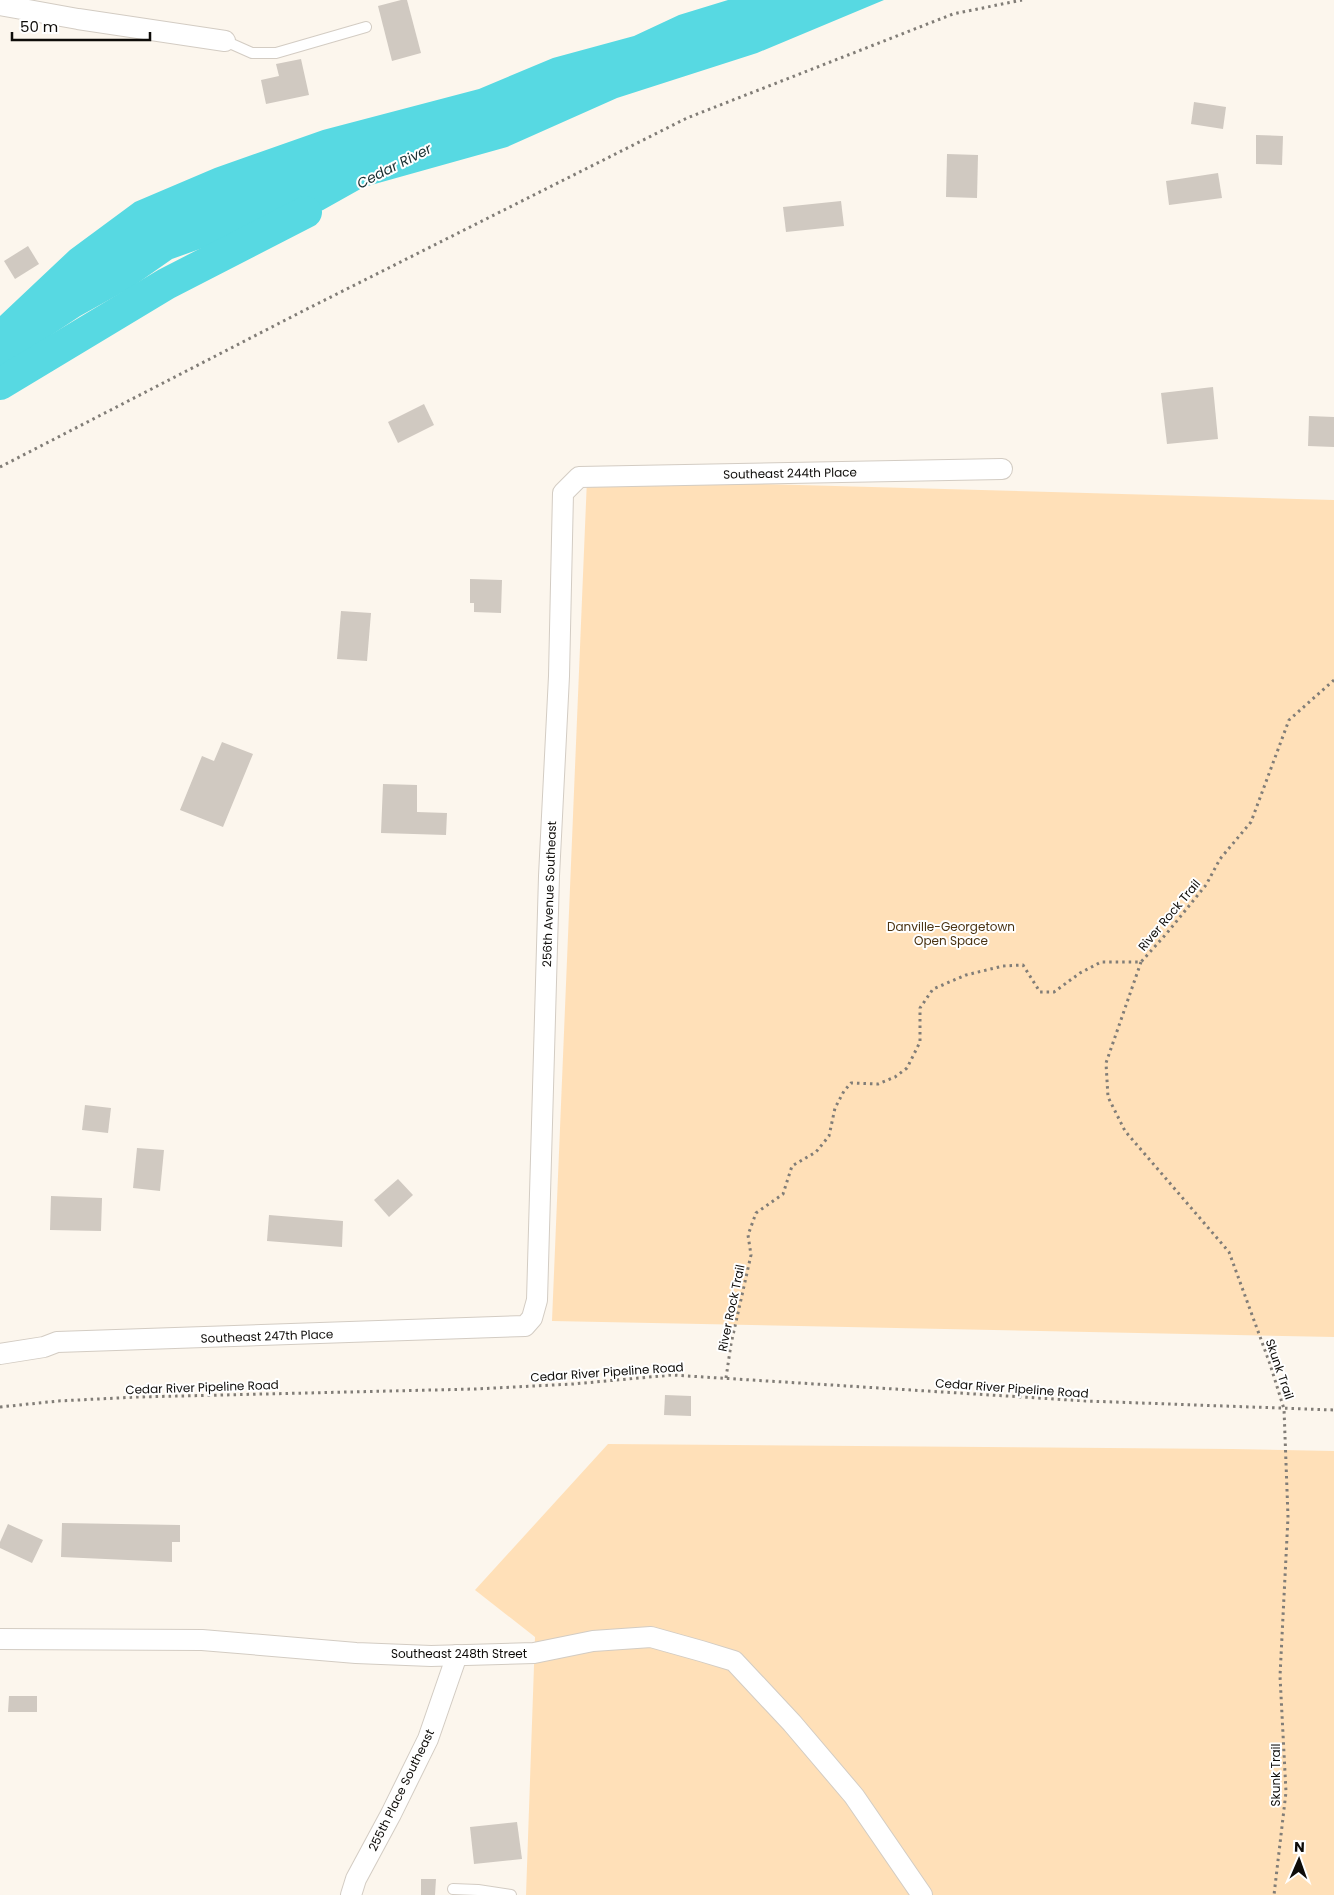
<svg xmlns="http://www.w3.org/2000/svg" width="1334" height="1895" font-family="Poppins,sans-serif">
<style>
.green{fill:#ffe0b8}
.water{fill:#57d9e2}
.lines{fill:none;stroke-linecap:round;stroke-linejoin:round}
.river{stroke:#57d9e2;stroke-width:32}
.building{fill:#d0c9c1}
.service-casing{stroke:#d3ccc3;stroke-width:12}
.minor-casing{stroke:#d3ccc3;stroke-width:22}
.path{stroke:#817d77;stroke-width:3;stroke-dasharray:2.5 4;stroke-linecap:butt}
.service{stroke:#fff;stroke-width:10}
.minor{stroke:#fff;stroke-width:20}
.labels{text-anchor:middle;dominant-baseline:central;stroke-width:4;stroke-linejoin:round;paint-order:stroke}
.street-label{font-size:12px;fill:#0e0c09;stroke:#fff}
.park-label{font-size:12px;fill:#4a3312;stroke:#fff}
.water-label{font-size:14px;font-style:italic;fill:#192f31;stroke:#fff}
</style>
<rect width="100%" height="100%" fill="#fcf6ed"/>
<g class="green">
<polygon points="587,479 1334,500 1334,1337 552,1321"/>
<polygon points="608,1444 1232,1449 1334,1451 1334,1895 526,1895 535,1637 475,1590"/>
</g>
<polygon class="water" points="728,0 884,0 757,53 617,98 507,147 364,187 323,210 267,232 236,236 172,259 132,287 80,316 50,336 0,390 0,316 70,250 135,202 215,168 323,130 479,89 553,58 634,36 679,15"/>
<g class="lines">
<polyline class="river" points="0,384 166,284 306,212"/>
</g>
<g class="building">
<polygon points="401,0 407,0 421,53 392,61 378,6"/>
<polygon points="301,59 309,95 266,104 261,80 279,76 276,64"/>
<polygon points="1194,102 1226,107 1223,129 1191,124"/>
<polygon points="1256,135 1283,136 1282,165 1256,164"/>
<polygon points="947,154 978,155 977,198 946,197"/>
<polygon points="1218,173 1222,198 1169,205 1166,181"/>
<polygon points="841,201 844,226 786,232 783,207"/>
<polygon points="28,246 39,264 15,279 4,261"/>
<polygon points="1213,387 1218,439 1167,444 1161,393"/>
<polygon points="424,404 434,425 398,443 388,422"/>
<polygon points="1309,416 1334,417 1334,447 1308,446"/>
<polygon points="470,579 502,580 501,613 474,612 474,603 470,603"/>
<polygon points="341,611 371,613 367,661 337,659"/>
<polygon points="222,742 253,754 223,827 180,810 202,756 214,761"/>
<polygon points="383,784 417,785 417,812 447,813 446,835 381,833"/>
<polygon points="85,1105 111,1108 108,1133 82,1130"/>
<polygon points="137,1148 164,1150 160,1191 133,1188"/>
<polygon points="398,1179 413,1195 389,1217 374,1200"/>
<polygon points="51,1196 102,1198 101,1231 50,1230"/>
<polygon points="269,1215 343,1221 342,1247 267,1241"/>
<polygon points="665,1395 691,1396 691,1416 664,1415"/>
<polygon points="62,1523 180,1525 180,1542 172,1542 172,1562 61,1557"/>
<polygon points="8,1524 43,1540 32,1563 0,1548 0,1542"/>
<polygon points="9,1696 37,1696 37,1712 8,1712"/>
<polygon points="517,1822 522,1859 474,1864 470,1827"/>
<polygon points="421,1879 436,1879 435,1895 421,1895"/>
</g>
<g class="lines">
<defs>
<g id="service">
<polyline points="225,41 252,53 276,53 366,27"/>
<polyline points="453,1889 478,1890 511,1895"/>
</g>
<g id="minor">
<polyline points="0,5 78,19 225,41"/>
<polyline points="0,1354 44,1347 57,1342 525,1326 532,1318 537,1300 549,876 559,676 563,493 579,477 1002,469"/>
<polyline points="0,1639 202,1640 356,1653 431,1656 534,1653 593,1641 651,1637 701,1651 734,1661 792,1723 854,1796 922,1895"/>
<polyline points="351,1895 356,1879 391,1814 428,1739 457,1655"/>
</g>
</defs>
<use href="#service" class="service-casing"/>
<use href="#minor" class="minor-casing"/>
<g class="path">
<polyline points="0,467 301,312 687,118 953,14 1022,0"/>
<polyline points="1141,962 1106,1063 1108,1097 1125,1131 1229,1252 1270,1364 1284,1409 1288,1517 1280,1676 1286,1792 1274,1895"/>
<polyline points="726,1378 731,1344 751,1255 748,1235 756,1213 783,1194 792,1166 816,1152 829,1136 835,1108 844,1091 851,1083 878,1084 895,1077 907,1068 920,1042 920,1008 933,989 966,975 1003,966 1023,965 1040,992 1054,992 1080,973 1101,962 1141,962 1167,933 1206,885 1220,859 1251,822 1289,720 1334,680"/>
<polyline points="0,1407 58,1401 138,1397 475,1389 573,1384 672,1375 1086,1401 1334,1410"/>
</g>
<use href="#service" class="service"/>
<use href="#minor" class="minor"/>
</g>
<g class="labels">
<g class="street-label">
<text transform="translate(790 473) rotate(-1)">Southeast 244th Place</text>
<text transform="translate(549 894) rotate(-88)">256th Avenue Southeast</text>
<text transform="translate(1169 915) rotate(-50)">River Rock Trail</text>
<text transform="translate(731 1308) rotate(-78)">River Rock Trail</text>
<text transform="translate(267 1336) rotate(-2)">Southeast 247th Place</text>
<text transform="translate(1280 1369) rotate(71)">Skunk Trail</text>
<text transform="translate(607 1372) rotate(-4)">Cedar River Pipeline Road</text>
<text transform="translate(202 1387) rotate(-2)">Cedar River Pipeline Road</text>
<text transform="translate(1012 1388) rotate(4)">Cedar River Pipeline Road</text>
<text x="459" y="1653">Southeast 248th Street</text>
<text transform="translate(1275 1775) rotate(-90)">Skunk Trail</text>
<text transform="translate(401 1790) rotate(-64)">255th Place Southeast</text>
</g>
<g class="park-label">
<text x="951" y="926">Danville-Georgetown<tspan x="951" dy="14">Open Space</tspan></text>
</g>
<g class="water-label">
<text transform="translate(394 166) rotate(-27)">Cedar River</text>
</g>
</g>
<g transform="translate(1299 1860) rotate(2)" stroke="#ffffff" stroke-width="4" paint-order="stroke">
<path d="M0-4L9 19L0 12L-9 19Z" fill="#0e0c09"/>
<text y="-8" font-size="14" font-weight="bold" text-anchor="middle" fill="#0e0c09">N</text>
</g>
<path d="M12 32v8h138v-8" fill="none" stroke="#0e0c09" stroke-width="2.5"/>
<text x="20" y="32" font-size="15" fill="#0e0c09" stroke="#ffffff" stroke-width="4" paint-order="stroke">50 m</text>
</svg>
